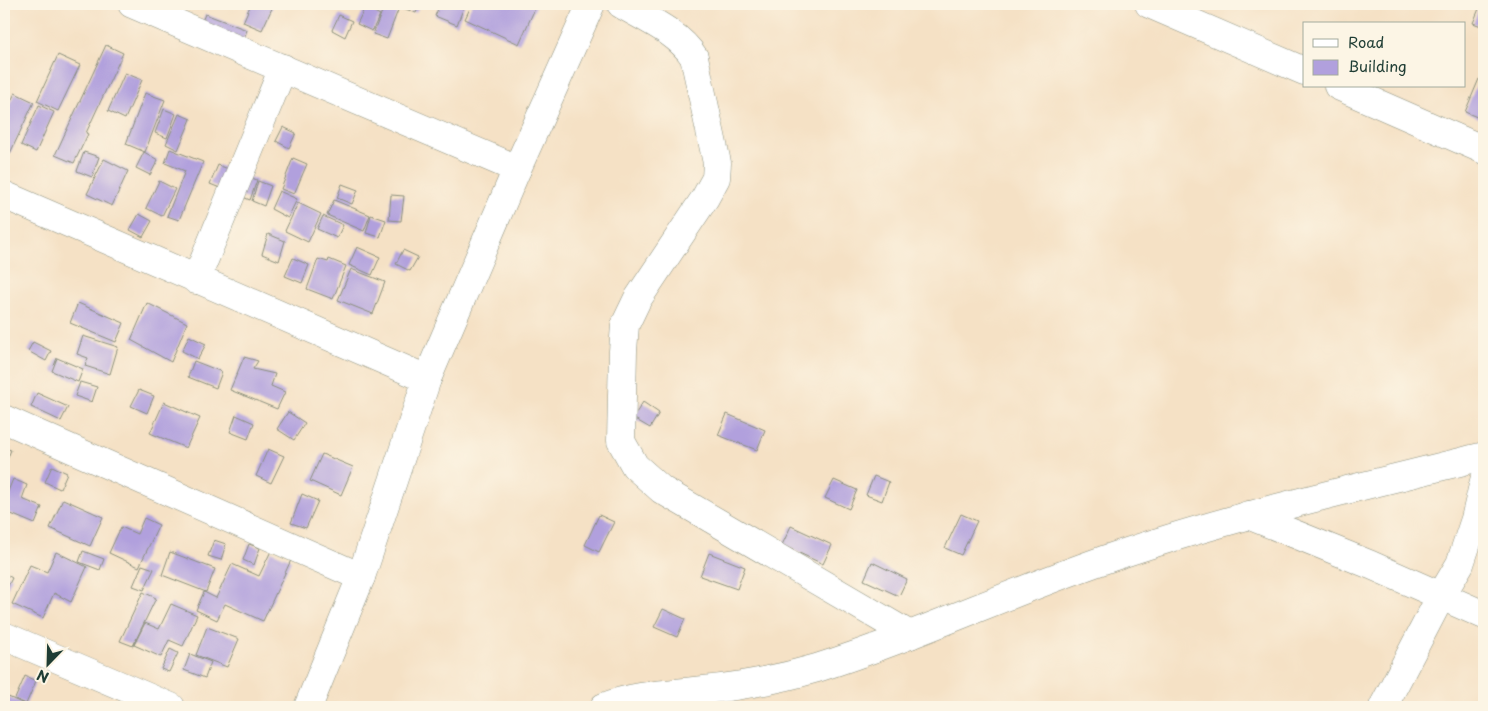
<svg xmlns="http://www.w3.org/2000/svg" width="1488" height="711" font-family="'Playpen Sans',sans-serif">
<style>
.building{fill:#b1a0dd}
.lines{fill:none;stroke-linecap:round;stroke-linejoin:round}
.minor-casing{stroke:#8a8f7c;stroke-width:29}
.minor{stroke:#fff;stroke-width:28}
</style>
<rect width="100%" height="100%" fill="#fcf5e5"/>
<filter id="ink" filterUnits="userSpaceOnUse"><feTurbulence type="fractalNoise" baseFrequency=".02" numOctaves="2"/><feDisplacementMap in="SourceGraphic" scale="10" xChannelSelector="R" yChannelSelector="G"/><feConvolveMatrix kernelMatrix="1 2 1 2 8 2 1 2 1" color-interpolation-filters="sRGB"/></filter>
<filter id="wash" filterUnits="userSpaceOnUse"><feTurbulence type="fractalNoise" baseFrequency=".0096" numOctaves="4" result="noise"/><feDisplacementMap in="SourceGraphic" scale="20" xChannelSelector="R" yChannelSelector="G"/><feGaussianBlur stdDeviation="1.12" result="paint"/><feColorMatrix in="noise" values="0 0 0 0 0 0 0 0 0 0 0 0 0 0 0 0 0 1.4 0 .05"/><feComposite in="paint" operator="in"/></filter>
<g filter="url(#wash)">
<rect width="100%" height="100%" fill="#f5e1c5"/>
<g id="blocks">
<g class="building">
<polygon points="251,4 274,4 262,30 243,22"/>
<polygon points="385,4 400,5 387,39 373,34"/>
<polygon points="404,4 420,4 416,13 403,8"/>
<polygon points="440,4 465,4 457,25 435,16"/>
<polygon points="472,4 537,4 519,44 465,19"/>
<polygon points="1481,4 1484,4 1484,27 1473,23"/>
<polygon points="365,7 380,15 372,31 357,24"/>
<polygon points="205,14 247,30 243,41 201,24"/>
<polygon points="339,15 352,21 345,37 332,30"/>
<polygon points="106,45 123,53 86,133 88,134 74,163 55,155"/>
<polygon points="58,55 80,65 58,111 37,101"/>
<polygon points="125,73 142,80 125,119 108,111"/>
<polygon points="1479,79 1484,81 1484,120 1465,112"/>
<polygon points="15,93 34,102 6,162 4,161 4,102 9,105"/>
<polygon points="145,93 165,100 145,152 126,144"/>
<polygon points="39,105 54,112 36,152 21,145"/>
<polygon points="164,109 176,114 167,138 155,133"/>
<polygon points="179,114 191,119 178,150 166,144"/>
<polygon points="283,127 296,133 289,148 276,141"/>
<polygon points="170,149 203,162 179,220 167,216 185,171 165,163"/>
<polygon points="84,152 99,157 92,177 77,171"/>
<polygon points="144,152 158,160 150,175 136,168"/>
<polygon points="293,158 307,164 294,194 281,189"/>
<polygon points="104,159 128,171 112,206 87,194"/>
<polygon points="218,165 257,180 250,200 210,184"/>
<polygon points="159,181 175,189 162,216 146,208"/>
<polygon points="258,181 271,186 264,206 252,201"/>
<polygon points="342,184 358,190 352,204 337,198"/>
<polygon points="279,191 297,199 288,218 271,209"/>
<polygon points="391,195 404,196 401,221 389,220"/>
<polygon points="334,200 370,215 364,231 327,215"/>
<polygon points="298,203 321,214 308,242 285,231"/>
<polygon points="139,214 152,221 143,237 130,230"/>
<polygon points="371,215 386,220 380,237 366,233"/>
<polygon points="323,216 343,225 337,238 317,229"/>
<polygon points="268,234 285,241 279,261 262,254"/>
<polygon points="357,247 380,257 372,275 349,265"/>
<polygon points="403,250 418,257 410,271 396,264"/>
<polygon points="293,258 309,265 302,283 285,276"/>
<polygon points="318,259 328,262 329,259 346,266 333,299 307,289"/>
<polygon points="351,269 385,282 373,314 338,300"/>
<polygon points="78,303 124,323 116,342 70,323"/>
<polygon points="147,303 187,323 171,362 131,340"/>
<polygon points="83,336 118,347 110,374 85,366 88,358 77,354"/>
<polygon points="189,336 206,344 198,359 182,351"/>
<polygon points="33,342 51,351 46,361 28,351"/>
<polygon points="244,357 258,361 253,369 275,374 271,386 285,392 277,409 230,390"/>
<polygon points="57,358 83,369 78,382 52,371"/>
<polygon points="194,361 222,372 216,388 188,377"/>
<polygon points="80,382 97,387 92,402 75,396"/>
<polygon points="139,390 154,396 147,413 131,406"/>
<polygon points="37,393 68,407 61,421 31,407"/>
<polygon points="164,402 200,418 186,448 150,433"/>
<polygon points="643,402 659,413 650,428 633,418"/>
<polygon points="288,412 305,423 294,440 277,429"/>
<polygon points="727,414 765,430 757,450 718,435"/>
<polygon points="236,415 254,423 248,439 230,432"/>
<polygon points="4,448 11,450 4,467"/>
<polygon points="268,449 284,456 271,483 256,476"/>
<polygon points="322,454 353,467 341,495 310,481"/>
<polygon points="52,466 67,473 60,489 45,482"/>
<polygon points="874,476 889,482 882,501 866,495"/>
<polygon points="13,479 27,485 22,499 42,507 35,524 4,511 4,501"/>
<polygon points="834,480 857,490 849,509 825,498"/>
<polygon points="302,494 318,501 306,528 291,523"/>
<polygon points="63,499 103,517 90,546 50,528"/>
<polygon points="961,514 977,521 961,555 945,548"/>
<polygon points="599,515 614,522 599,552 585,545"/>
<polygon points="144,518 159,525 139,567 109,553 121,527 137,534"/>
<polygon points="791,526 832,545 823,564 782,545"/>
<polygon points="214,540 226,544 221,560 208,556"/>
<polygon points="249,544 260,548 254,565 243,560"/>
<polygon points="83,551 104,559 100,570 79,562"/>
<polygon points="271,551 291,560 263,621 225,604 217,620 196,610 204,592 216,598 232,564 259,576"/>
<polygon points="56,552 87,567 71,602 54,593 43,618 12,604 30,565 47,572"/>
<polygon points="170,552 215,569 206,592 162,575"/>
<polygon points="709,553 745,567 737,589 700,576"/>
<polygon points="872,562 907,579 899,596 864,580"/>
<polygon points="142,565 154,569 144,590 133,586"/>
<polygon points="4,573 12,578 5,592 4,591"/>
<polygon points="143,592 156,598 133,646 120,641"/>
<polygon points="171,604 197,615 183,646 169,640 161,657 134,645 145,623 159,629"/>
<polygon points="663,609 685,619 677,637 654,627"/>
<polygon points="207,627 239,639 227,667 196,655"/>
<polygon points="170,649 178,653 169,672 161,669"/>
<polygon points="190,654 211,662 205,678 184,670"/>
<polygon points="25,676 36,681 26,704 15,699"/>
<polygon points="4,695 26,705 25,707 4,707"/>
</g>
</g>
</g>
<g filter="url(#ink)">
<use href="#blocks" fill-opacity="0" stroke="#8a8f7c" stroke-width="1"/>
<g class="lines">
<defs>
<g id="minor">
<polyline points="132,4 517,169"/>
<path d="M621,4C646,19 678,32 694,57L717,163L716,178L705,198L637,300L625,325L623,351L621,441L635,466L662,490L910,635"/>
<polyline points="1149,4 1304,71"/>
<polyline points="1338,86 1484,150"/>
<polyline points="4,195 427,379"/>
<polyline points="196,280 283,68"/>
<polyline points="4,419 361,577"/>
<polyline points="1248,515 1371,565 1484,615"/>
<polyline points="4,636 171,707"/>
<polyline points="308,707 361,577 427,379 517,169 591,4"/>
<path d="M604,707C636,694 671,694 704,690C742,686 780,679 817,668C918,636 1014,590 1115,556C1236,515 1360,487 1484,456"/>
<polyline points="1383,707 1441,596 1460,564 1475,519 1484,481"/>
</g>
</defs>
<use href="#minor" class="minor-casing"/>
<use href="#minor" class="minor"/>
</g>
</g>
<rect width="1488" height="711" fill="none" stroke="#fcf5e5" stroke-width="20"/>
<rect x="1303" y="22" width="162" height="65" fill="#fcf5e5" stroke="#a4ab9e"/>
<rect x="1313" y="39" width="25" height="8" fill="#ffffff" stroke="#a4ab9e"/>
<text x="1348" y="48" font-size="15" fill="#1f3d34">Road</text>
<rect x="1313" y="60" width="25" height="15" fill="#b1a0dd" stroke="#a4ab9e"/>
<text x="1348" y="72" font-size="15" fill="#1f3d34">Building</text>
<g transform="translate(48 664) rotate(203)" stroke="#fcf5e5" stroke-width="4" paint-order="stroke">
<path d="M0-4L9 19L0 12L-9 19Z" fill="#1f3d34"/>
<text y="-8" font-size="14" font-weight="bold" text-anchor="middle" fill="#1f3d34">N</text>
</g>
</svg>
